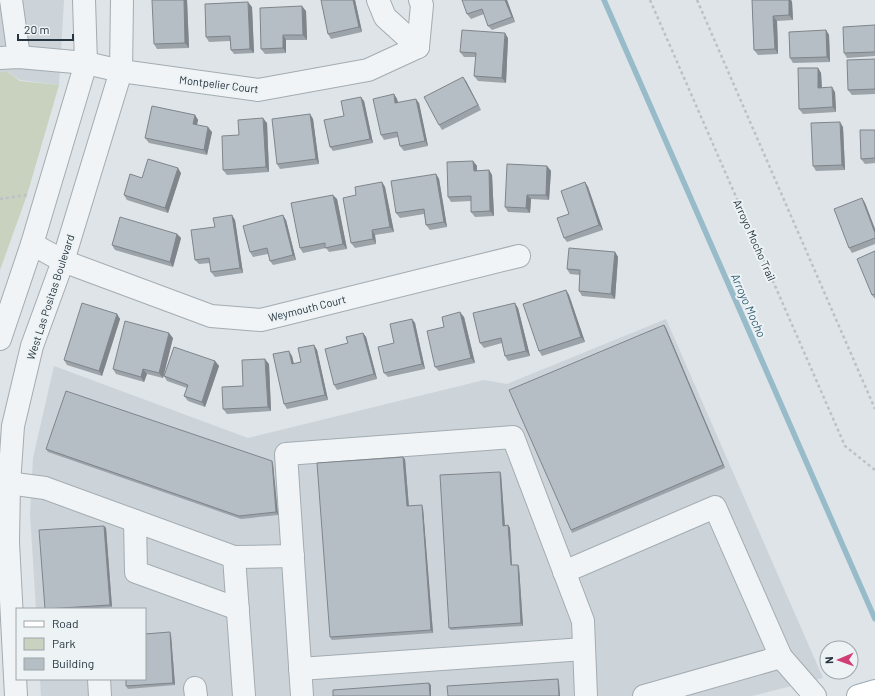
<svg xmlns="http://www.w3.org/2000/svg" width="875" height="696" font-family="Barlow,sans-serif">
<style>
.built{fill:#ccd4da}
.green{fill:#c8d2be}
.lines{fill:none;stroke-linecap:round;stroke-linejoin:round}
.stream{stroke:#97bbc9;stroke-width:5.5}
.minor-casing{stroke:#a3acb2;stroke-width:24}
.major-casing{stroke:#9dabb4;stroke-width:24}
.path{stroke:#bbc2c6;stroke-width:2.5;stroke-dasharray:3 3;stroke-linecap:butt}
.minor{stroke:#f0f4f6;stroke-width:22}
.major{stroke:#fff;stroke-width:22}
.wall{fill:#9ca3a9}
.shaded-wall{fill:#7f858a}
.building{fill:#b5bec5;stroke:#7f858a}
.labels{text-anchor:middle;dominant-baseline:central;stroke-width:4;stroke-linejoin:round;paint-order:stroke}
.street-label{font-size:11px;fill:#26353f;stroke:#edf2f5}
.water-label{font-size:12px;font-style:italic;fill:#305e74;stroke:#edf2f5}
</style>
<rect width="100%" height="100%" fill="#dee4e8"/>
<g class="built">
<polygon points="0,0 64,0 59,85 20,80 6,71 0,72"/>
<polygon points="666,319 823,678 752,696 41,696 40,679 145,679 145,609 36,609 30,514 33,458 54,366 248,438 484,380 507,384"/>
</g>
<polygon class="green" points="6,71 20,81 59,85 27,195 0,270 0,72"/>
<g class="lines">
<polyline class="stream" points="604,0 875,619"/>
<defs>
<g id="minor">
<polyline points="11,0 19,57"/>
<polyline points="378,0 385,17 418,47"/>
<polyline points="418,47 422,5 420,0"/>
<polyline points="0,58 19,57 86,63 121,71 258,90 368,70 418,47"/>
<polyline points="32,244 63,261 211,316 261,320 519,256"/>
<polyline points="0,339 32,244 86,63 84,0"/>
<polyline points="0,482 45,488 234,557 293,556"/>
<polyline points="135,521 136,572 238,609"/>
<polyline points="234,557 244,696"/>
<polyline points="564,572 715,507 781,657 815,696"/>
<polyline points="300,669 584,649"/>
<polyline points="99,679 100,696"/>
<polyline points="195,688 196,696"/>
<polyline points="16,696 8,542 9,484 13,426 32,346 63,261 121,71 122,0"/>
<polyline points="302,696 286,454 513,437 583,621 586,696"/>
<polyline points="644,696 781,657"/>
</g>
<polyline id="major" points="858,696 875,691"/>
</defs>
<use href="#minor" class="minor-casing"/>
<use href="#major" class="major-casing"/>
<g class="path">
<polyline points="650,0 845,446 875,470"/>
<polyline points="697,0 875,409"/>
<polyline points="0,199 27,195"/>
</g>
<use href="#minor" class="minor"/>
<use href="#major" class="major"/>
</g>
<g class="wall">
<polygon points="187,0 189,48 157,49 154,44"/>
<polygon points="321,0 355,0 362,32 331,39 328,34"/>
<polygon points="507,0 515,22 492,30 488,26 484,14 471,19 467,14"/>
<polygon points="752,0 791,0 792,2 793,20 777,21 778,54 758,55 754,50"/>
<polygon points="252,7 254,53 234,54 231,50 230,41 209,42 206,37"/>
<polygon points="306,11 307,40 286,40 286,53 265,54 261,49"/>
<polygon points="875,25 875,56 847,58 844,53"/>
<polygon points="826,30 829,35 830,62 793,63 790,58"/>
<polygon points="508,38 506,83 478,81 474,76 476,57 464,57 460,52"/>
<polygon points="875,59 875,94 852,95 848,90"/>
<polygon points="818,68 821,73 822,88 835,92 836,112 803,114 799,109"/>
<polygon points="466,81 481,110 442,130 439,125"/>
<polygon points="394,94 397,99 398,102 419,103 428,146 404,151 400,146 398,137 384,140 381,135"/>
<polygon points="364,101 373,143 333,151 330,147 344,116"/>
<polygon points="310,114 313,119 319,164 280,169 277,164"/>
<polygon points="195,115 198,120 197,125 212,132 207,155 149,143 145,138"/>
<polygon points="267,123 269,172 227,175 223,170"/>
<polygon points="843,127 845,170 816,171 813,166"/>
<polygon points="875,130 875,163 865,164 861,159"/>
<polygon points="473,161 477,166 477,171 489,170 492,175 494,216 475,217 471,212 471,201 451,202 448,197"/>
<polygon points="547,166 551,171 549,200 531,199 530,213 508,212 505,207"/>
<polygon points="181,173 168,213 127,200 124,195 142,178"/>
<polygon points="436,174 439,179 447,227 430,230 426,225 424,214 400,218 396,213"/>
<polygon points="382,182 385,187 394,232 375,235 376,244 355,248 351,243 356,195"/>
<polygon points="585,182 588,187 603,230 567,242 564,238 569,214"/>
<polygon points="862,198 865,203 875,229 875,244 852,253 849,248"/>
<polygon points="337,199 347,249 329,252 326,248 303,253 300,248"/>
<polygon points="235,220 243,273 215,277 211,272 210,263 199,264 195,260 215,227"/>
<polygon points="286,220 296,260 273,265 270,261 268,254 253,257 250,252"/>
<polygon points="177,234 181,238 173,267 115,250 112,245"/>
<polygon points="875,251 875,299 872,295"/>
<polygon points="615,252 618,257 615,299 582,296 579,291 580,275 570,274 567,269"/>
<polygon points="566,290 569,295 585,342 542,356 539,351"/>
<polygon points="518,308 530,356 508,361 505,356 502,343 484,348 480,343"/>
<polygon points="117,314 120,319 102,376 67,365 64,360"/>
<polygon points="464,317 475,363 439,371 435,367 444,327"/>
<polygon points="412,319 415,323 425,369 388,377 384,373 394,343"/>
<polygon points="664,325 666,328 725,468 572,533 571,530"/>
<polygon points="363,333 366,337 377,379 337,390 334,385 348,343"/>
<polygon points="173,338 163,378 147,374 144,382 116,374 113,369"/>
<polygon points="314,345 317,350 328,400 287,409 284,404 292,356 294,364 301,362"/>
<polygon points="215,361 219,366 205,407 188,401 184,396 187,388 167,381 164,376"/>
<polygon points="269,364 271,411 227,414 223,409 243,386"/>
<polygon points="46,449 272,461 273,464 278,515 241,519 48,452"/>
<polygon points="405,459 409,506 423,508 433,633 332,640 330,637"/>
<polygon points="500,472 501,474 505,526 508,525 510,528 512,565 519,567 523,626 451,630 449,628"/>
<polygon points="104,526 106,528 112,607 84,609 45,609"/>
<polygon points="171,635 175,685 128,689 126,686"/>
</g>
<g class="shaded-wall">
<polygon points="184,0 187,0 189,48 185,43"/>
<polygon points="353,0 355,0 362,32 359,27"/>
<polygon points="505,0 507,0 515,22 512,17"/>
<polygon points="789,0 791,0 792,2 793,20 789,15"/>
<polygon points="248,2 252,7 254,53 250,49"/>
<polygon points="302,6 306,11 307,40 303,35"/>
<polygon points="773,16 777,21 778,54 775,49"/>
<polygon points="826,30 829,35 830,62 827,57"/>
<polygon points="505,33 508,38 506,83 502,78"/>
<polygon points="283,35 286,40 286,53 283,48"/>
<polygon points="818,68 821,73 822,92 818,88"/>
<polygon points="463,77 466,81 481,110 478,105"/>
<polygon points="832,87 835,92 836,112 833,107"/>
<polygon points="394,94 397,99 399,108 395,103"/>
<polygon points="361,97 364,101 373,143 370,139"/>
<polygon points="416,99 419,103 428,146 425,141"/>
<polygon points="310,114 313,119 319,164 316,159"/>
<polygon points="195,115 198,120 196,129 193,124"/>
<polygon points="263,118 267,123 269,172 266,167"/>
<polygon points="840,122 843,127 845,170 842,165"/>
<polygon points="208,127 212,132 207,155 204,150"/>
<polygon points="473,161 477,166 477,176 474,171"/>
<polygon points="547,166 551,171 549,200 546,195"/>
<polygon points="178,168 181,173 168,213 165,208"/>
<polygon points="489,170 492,175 494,216 490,211"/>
<polygon points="436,174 439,179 447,227 444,222"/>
<polygon points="382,182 385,187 394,232 390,227"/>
<polygon points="585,182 588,187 603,230 599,225"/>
<polygon points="333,195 337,199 347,249 343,244"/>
<polygon points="527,195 531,199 530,213 526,208"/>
<polygon points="862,198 865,203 875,229 875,233"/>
<polygon points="232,215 235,220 243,273 240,268"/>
<polygon points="283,215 286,220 296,260 293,255"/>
<polygon points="372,230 375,235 376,244 373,239"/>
<polygon points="177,234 181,238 173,267 170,262"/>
<polygon points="615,252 618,257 615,299 611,294"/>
<polygon points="566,290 569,295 585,342 581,337"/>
<polygon points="515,303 518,308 530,356 526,351"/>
<polygon points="460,312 464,317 475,363 471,358"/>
<polygon points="117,314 120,319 102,376 99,371"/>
<polygon points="412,319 415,323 425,369 422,364"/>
<polygon points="664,325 666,328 725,468 723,465"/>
<polygon points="169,333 173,338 163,378 159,373"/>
<polygon points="363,333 366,337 377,379 374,374"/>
<polygon points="314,345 317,350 328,400 325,395"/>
<polygon points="289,351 292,356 295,369 292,364"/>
<polygon points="265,359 269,364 271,411 268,407"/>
<polygon points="215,361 219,366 205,407 202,402"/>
<polygon points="143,369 147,374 144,382 141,377"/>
<polygon points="403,457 405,459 409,509 407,506"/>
<polygon points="272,461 273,464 278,515 276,512"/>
<polygon points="500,472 501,474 505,528 503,526"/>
<polygon points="422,505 423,508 433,633 431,630"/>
<polygon points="508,525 510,528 512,567 511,565"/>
<polygon points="104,526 106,528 112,607 110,605"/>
<polygon points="518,565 519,567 523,626 521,623"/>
<polygon points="170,632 171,635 175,685 173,683"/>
<polygon points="558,679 559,682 560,696 559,696"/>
<polygon points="429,683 431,685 431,696 430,696"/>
</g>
<g class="building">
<polygon points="152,0 184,0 185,43 154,44"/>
<polygon points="321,0 353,0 359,27 328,34"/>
<polygon points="462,0 505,0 512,17 488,26 482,9 467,14"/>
<polygon points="752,0 789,0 789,15 773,16 775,49 754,50"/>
<polygon points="248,2 250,49 231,50 230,36 206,37 205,4"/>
<polygon points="302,6 303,35 283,35 283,48 261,49 260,8"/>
<polygon points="875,25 875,52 844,53 843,27"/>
<polygon points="462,30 505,33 502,78 474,76 476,53 460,52"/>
<polygon points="826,30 827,57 790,58 789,32"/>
<polygon points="875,59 875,89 848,90 847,60"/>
<polygon points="798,68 818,68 818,88 832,87 833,107 799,109"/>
<polygon points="463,77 478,105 439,125 424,97"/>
<polygon points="394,94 395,103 416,99 425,141 400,146 397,132 381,135 373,99"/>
<polygon points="361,97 370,139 330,147 324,120 344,116 341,101"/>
<polygon points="152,106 195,115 193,124 208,127 204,150 145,138"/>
<polygon points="310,114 316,159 277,164 272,119"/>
<polygon points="263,118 266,167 223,170 222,136 239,135 238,120"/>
<polygon points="840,122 842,165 813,166 811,123"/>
<polygon points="860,130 875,130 875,158 861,159"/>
<polygon points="148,159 178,168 165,208 124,195 130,174 142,178"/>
<polygon points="473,161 474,171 489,170 490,211 471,212 471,196 448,197 447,162"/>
<polygon points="507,164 547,166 546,195 527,195 526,208 505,207"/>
<polygon points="436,174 444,222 426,225 424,209 396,213 391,181"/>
<polygon points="382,182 390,227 372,230 373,239 351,243 343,198 356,195 355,187"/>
<polygon points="585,182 599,225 564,238 557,218 569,214 561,191"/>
<polygon points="333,195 343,244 325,248 325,243 300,248 291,203"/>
<polygon points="862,198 875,233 875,238 849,248 834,209"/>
<polygon points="232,215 240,268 211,272 209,258 195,260 191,230 215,227 213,218"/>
<polygon points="283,215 293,255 270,261 267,248 250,252 243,226"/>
<polygon points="120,217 177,234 170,262 112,245"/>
<polygon points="569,248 615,252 611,294 579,291 580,270 567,269"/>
<polygon points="875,251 875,294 872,295 857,259"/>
<polygon points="566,290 581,337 539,351 523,304"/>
<polygon points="82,303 117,314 99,371 64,360"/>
<polygon points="515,303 526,351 505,356 501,338 480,343 473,313"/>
<polygon points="460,312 471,358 435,367 427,331 444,327 442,317"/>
<polygon points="412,319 422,364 384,373 378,347 394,343 390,324"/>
<polygon points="125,321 169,333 159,373 143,369 141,377 113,369"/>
<polygon points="664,325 723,465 571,530 509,390"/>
<polygon points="363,333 374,374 334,385 325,349 348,343 346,337"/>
<polygon points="314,345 325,395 284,404 273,354 289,351 292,364 301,362 298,348"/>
<polygon points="174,347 215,361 202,402 184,396 188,385 164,376"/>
<polygon points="265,359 268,407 223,409 222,387 243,386 242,360"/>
<polygon points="66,391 272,461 276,512 239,516 46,449"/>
<polygon points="403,457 407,506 422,505 431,630 330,637 317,463"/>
<polygon points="500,472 503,526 508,525 511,565 518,565 521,623 449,628 440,475"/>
<polygon points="104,526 110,605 45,609 39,530"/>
<polygon points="170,632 173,683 126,686 126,679 145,679 145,634"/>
<polygon points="558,679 559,696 448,696 447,686"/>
<polygon points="429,683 430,696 333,696 333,690"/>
</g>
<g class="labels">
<g class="street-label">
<text transform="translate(219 84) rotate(7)">Montpelier Court</text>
<text transform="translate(755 240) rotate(66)">Arroyo Mocho Trail</text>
<text transform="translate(50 297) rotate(-72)">West Las Positas Boulevard</text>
<text transform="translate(307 308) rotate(-14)">Weymouth Court</text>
</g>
<g class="water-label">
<text transform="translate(749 305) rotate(66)">Arroyo Mocho</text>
</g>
</g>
<rect x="16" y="608" width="130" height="72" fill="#edf2f5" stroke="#9da6ac"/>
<rect x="24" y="621" width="20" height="6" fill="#ffffff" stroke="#9da6ac"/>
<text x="52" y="628" font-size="12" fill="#26353f">Road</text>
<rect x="24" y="638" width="20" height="12" fill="#c8d2be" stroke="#9da6ac"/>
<text x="52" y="648" font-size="12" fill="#26353f">Park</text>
<rect x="24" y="658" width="20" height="12" fill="#b5bec5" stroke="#9da6ac"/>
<text x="52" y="668" font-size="12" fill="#26353f">Building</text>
<g transform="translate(839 660) rotate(268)"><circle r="19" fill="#edf2f5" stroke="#9da6ac"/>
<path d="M0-3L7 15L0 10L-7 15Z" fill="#d13e76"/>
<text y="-6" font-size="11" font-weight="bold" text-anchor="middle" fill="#26353f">N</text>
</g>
<path d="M18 34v6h55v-6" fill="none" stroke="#26353f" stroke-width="2"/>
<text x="24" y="34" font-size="12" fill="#26353f" stroke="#edf2f5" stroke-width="3" paint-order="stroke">20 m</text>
</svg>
